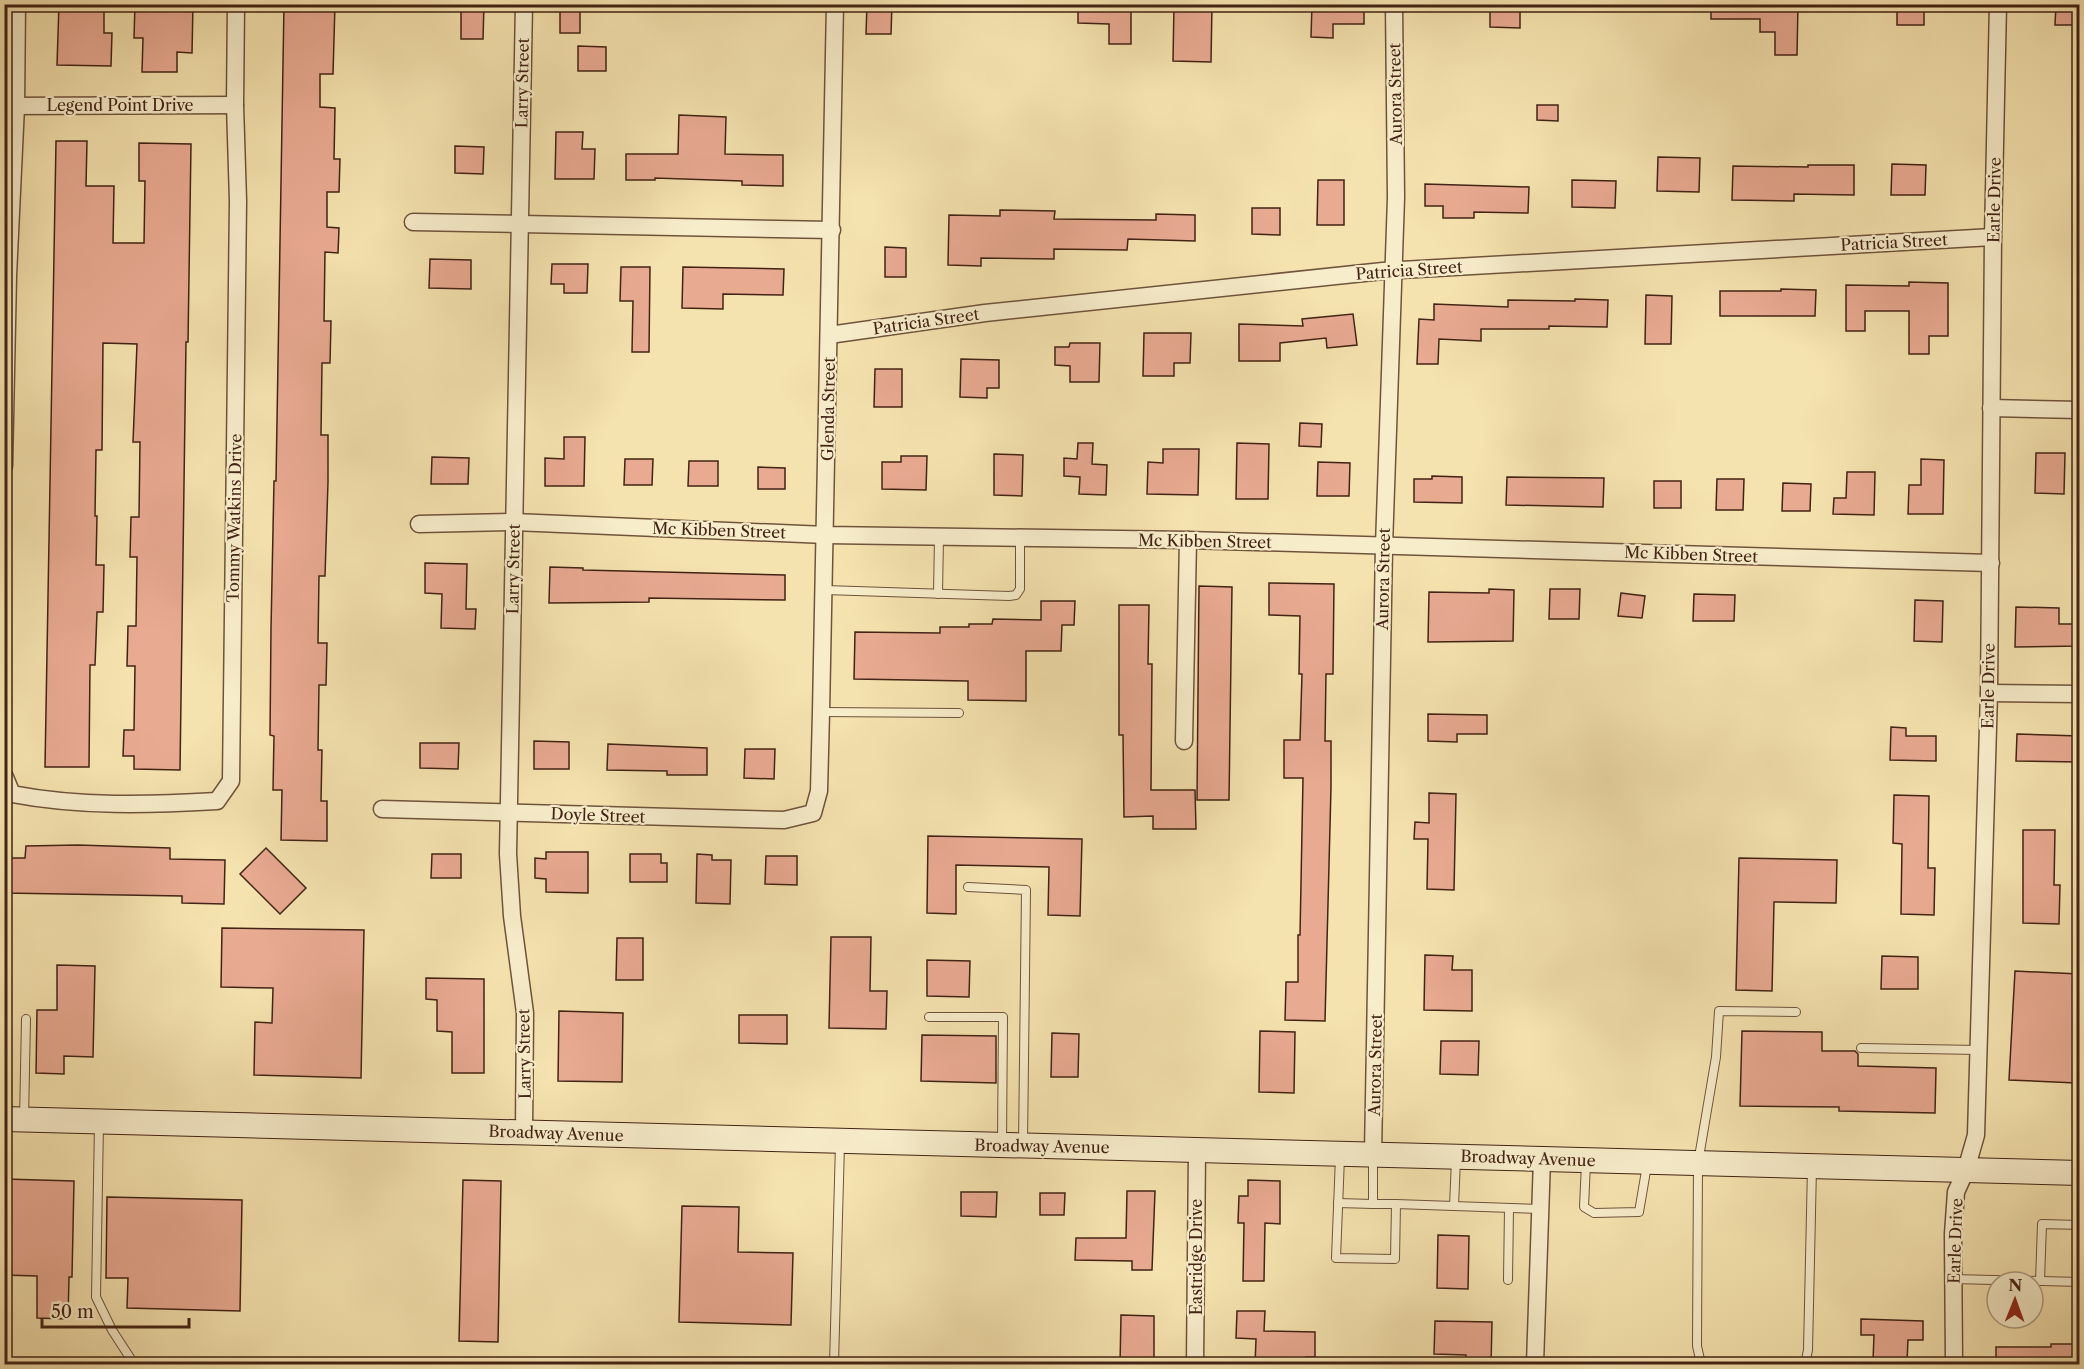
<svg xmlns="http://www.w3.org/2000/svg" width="2084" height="1369" font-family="'Libre Caslon Text',serif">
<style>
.building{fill:#e9aa92;stroke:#422315;stroke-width:1.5}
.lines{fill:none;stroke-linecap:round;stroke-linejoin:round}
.lane-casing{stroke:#6f533c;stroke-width:10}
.street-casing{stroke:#6f533c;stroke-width:19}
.secondary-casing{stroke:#422315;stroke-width:26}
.lane{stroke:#f8edcb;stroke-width:8}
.street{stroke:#f8edcb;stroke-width:16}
.secondary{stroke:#f8edcb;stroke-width:24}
.labels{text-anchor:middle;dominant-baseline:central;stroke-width:4.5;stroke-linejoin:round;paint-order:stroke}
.street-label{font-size:16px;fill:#422315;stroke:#f8edcb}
</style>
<rect width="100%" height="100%" fill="#f5e3af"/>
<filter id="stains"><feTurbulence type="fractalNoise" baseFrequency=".00333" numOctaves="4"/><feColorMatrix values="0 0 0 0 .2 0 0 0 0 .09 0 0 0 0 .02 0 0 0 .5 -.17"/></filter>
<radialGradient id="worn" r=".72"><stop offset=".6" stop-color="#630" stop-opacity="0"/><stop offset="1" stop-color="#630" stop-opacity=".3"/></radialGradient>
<g class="building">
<polygon points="59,4 104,4 104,33 112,33 111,66 57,65"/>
<polygon points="135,4 193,4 192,53 177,52 177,72 142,72 143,38 134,38"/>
<polygon points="284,4 335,4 333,74 320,74 320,107 335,108 334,159 340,159 339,192 327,192 327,227 339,228 338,253 325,252 324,321 331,321 330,363 322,363 321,435 328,435 328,482 325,576 319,576 318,643 327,643 326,685 319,685 318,750 322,750 321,801 327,801 327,841 281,840 282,790 273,790 274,736 270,735 271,629 274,481 276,481"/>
<polygon points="461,4 484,4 483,39 461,39"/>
<rect x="560" y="4" width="20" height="29"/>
<polygon points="867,4 892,4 891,34 866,34"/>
<polygon points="1078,4 1131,5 1131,44 1109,44 1109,24 1078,23"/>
<polygon points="1174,4 1212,4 1211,62 1173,61"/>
<polygon points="1312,4 1364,4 1364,24 1333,24 1333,38 1311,37"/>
<polygon points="1490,4 1520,4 1520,28 1490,27"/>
<polygon points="1711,4 1798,4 1797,55 1775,55 1775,32 1760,32 1760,19 1711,19"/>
<rect x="1897" y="4" width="27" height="21"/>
<polygon points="2056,4 2079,4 2079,25 2055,25"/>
<polygon points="578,46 606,47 606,71 578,71"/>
<polygon points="1537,105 1558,105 1558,121 1537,120"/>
<polygon points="679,115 726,117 725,154 783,155 783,186 742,185 742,181 655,178 655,180 626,180 626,154 678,154"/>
<polygon points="556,132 583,132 582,149 595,149 594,179 555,179"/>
<polygon points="56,141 87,141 86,186 114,186 113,243 144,243 145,181 139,181 139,143 191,144 188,342 186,342 180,770 134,769 134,756 123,756 124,730 134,730 135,666 127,666 128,626 136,626 137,557 130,557 131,517 139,517 140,442 133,442 137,344 103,343 102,450 96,450 95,516 97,516 96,565 104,565 103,612 97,612 95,665 90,665 89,767 45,767"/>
<polygon points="455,146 484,147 483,174 455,173"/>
<polygon points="1658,157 1700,158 1699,192 1657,191"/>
<polygon points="1892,164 1926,165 1925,195 1891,195"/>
<polygon points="1808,165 1854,165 1854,195 1794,194 1794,201 1732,200 1733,166 1808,167"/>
<polygon points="1318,180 1344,180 1344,225 1317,225"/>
<polygon points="1572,180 1616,181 1615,208 1572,207"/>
<polygon points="1425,184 1529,187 1528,213 1474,212 1474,218 1443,218 1443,206 1425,206"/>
<polygon points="1252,208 1280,208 1280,235 1252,234"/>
<polygon points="1000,210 1055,211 1054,219 1156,220 1156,214 1195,215 1195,241 1128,239 1127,250 1054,249 1054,259 981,258 981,266 948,265 949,215 1000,216"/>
<polygon points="885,247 906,248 906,277 885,277"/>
<polygon points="430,259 471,260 471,289 429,288"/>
<polygon points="552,264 588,264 587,293 564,293 564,284 551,284"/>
<polygon points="621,267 650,267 649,352 632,352 633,301 620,301"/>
<polygon points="683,267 784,269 783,295 723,294 723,309 682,308"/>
<polygon points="1909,282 1948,283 1948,336 1929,336 1929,354 1909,354 1909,311 1865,311 1865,331 1846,331 1846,285 1909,286"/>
<polygon points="1781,289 1816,290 1815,316 1720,316 1720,291 1781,291"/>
<polygon points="1646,295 1672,296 1671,344 1645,344"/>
<polygon points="1575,299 1608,300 1607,327 1549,326 1549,329 1481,329 1481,341 1439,339 1438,364 1417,364 1419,319 1434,320 1434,304 1508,307 1508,300 1575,301"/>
<polygon points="1353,314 1357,345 1327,348 1326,338 1280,343 1280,361 1239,361 1239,324 1303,326 1302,319"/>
<polygon points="1144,333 1191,333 1190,363 1174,363 1174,376 1143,376"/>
<polygon points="1070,343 1100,343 1099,382 1070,382 1070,366 1055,365 1055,347 1069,347"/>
<polygon points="961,359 999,360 999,388 987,388 987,398 960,397"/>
<polygon points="875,369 902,369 902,407 874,407"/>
<polygon points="1300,423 1322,424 1321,447 1299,446"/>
<polygon points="564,437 585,437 584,486 545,486 545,458 564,459"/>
<polygon points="1078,443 1093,443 1092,464 1107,465 1106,495 1079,494 1080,477 1064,476 1064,458 1077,459"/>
<polygon points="1237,443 1269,444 1268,499 1236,499"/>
<polygon points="1163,449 1199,449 1198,495 1147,494 1148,462 1163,463"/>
<polygon points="2036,453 2065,453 2064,494 2035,493"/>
<polygon points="994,454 1023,455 1022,496 994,495"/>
<polygon points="901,456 927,456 926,490 882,489 882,462 901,462"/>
<polygon points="432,457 469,458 468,484 431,484"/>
<polygon points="625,459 653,459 652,485 624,485"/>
<polygon points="1921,459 1944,460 1943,514 1908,514 1909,485 1921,485"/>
<polygon points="689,461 718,461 718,486 688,486"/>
<polygon points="1318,462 1350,463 1349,496 1317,496"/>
<polygon points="758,467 785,468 785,489 758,489"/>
<polygon points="1847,472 1875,472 1874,515 1833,514 1834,498 1846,498"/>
<polygon points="1432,476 1462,477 1462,503 1414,502 1414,479 1432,479"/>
<polygon points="1507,477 1604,478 1603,507 1506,505"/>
<polygon points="1717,479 1744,479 1743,510 1716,510"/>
<rect x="1654" y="481" width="27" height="27"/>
<polygon points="1783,483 1811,484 1810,511 1782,511"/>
<polygon points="425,563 467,564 466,609 476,609 475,629 441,628 442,594 425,593"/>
<polygon points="550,567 583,568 583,570 785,575 785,600 649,598 649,602 549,603"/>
<polygon points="1269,583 1334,584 1333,674 1326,674 1325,741 1331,741 1331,787 1325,1021 1285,1020 1286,982 1298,982 1298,935 1300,935 1303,778 1284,778 1284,740 1300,740 1302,674 1299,674 1300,616 1269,615"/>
<polygon points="1199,586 1232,587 1229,800 1197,800"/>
<polygon points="1489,589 1514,590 1513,641 1428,642 1429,592 1489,593"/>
<polygon points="1550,589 1580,589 1579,619 1549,619"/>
<polygon points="1621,593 1645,596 1642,618 1618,616"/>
<polygon points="1694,594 1735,595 1734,621 1693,621"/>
<polygon points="1915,600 1943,601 1942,642 1914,641"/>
<polygon points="1041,601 1075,601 1074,625 1062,625 1061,651 1026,651 1026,701 968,700 968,681 854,679 855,632 940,633 940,627 969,627 969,624 992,624 993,619 1041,620"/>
<polygon points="1119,605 1149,605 1148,664 1152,664 1151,790 1195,790 1196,829 1153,829 1153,816 1124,817 1123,735 1119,735"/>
<polygon points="2016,607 2059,608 2059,624 2079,624 2079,646 2015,647"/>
<polygon points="1428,714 1487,715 1487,734 1457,734 1457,742 1428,741"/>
<polygon points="1891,727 1906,728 1906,736 1936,736 1936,761 1890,760"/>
<polygon points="2017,734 2079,736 2079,762 2016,761"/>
<polygon points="534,741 569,742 569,769 534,769"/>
<polygon points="420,743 459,743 458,769 420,768"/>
<polygon points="608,744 707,748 707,775 667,775 667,771 607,770"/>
<polygon points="745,749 775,749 774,779 744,778"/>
<polygon points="1429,793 1456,794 1454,890 1427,889 1428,839 1414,839 1415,822 1429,823"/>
<polygon points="1894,795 1929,796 1928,868 1935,868 1934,915 1901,914 1902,844 1893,843"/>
<polygon points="2023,830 2055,830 2054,885 2060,885 2059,924 2023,923"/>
<polygon points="928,836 1082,839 1080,916 1048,915 1049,867 956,865 956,914 927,913"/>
<polygon points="78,845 170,848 170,859 225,860 224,904 182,903 182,896 4,893 4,858 25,858 26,846"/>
<polygon points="266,848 306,888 280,914 240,874"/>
<polygon points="546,852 588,852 588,893 546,892 546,879 535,878 535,858 546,859"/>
<polygon points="432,854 461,854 461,878 431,878"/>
<polygon points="630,854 661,854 661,863 667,863 667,882 630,882"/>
<polygon points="697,854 712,855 712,860 731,860 730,904 696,903"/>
<polygon points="766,856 797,856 797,885 765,884"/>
<polygon points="1739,858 1837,860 1836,903 1774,902 1772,991 1736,990"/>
<polygon points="222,928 364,930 361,1078 254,1075 255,1022 272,1023 273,988 221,987"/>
<polygon points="831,937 871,937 870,991 887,991 886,1029 829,1028"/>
<polygon points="617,938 643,938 643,980 616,980"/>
<polygon points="1425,955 1453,956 1452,970 1472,970 1472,1011 1424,1010"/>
<polygon points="1882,956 1918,957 1918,989 1881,989"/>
<polygon points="927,960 970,961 969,997 927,996"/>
<polygon points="57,965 95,966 93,1057 64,1056 64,1074 36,1073 37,1010 57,1010"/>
<polygon points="2015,971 2079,974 2079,1071 2077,1071 2076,1083 2009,1080"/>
<polygon points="426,978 484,979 484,1073 452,1073 452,1032 437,1031 437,1000 426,999"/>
<polygon points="559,1011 623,1013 622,1082 558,1081"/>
<polygon points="739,1015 787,1015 787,1044 739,1043"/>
<polygon points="1260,1031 1295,1032 1294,1093 1259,1092"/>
<polygon points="1742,1031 1822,1032 1822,1051 1855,1051 1858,1054 1858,1066 1936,1068 1935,1113 1839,1111 1839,1107 1740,1106"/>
<polygon points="1052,1033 1079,1034 1078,1077 1051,1077"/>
<polygon points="922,1035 996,1036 996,1083 921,1081"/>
<polygon points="1441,1041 1479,1041 1478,1075 1440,1074"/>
<polygon points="4,1179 74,1181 72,1277 69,1277 68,1319 37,1318 37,1276 4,1275"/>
<polygon points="463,1180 501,1181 498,1342 459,1341"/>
<polygon points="1248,1180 1280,1181 1280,1224 1265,1223 1264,1281 1243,1281 1244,1223 1238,1223 1239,1196 1248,1196"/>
<polygon points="1127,1191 1155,1191 1152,1270 1132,1270 1132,1261 1075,1260 1076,1238 1126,1238"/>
<polygon points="961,1192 997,1192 996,1217 961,1216"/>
<polygon points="1040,1193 1065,1193 1064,1215 1040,1215"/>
<polygon points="107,1197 242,1200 240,1311 127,1308 128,1278 106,1278"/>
<polygon points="682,1206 739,1207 738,1252 793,1253 791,1325 679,1322"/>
<polygon points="1438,1235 1469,1236 1468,1289 1437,1288"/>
<polygon points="1237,1311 1265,1311 1264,1331 1315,1332 1315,1357 1306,1357 1306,1365 1255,1365 1256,1339 1236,1338"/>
<polygon points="1121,1315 1154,1316 1154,1365 1120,1365"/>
<polygon points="1861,1319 1923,1321 1923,1340 1908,1340 1907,1362 1873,1361 1874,1335 1861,1335"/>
<polygon points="1435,1321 1492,1322 1491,1365 1466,1365 1466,1355 1434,1354"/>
<polygon points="2051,1344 2079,1344 2079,1365 1996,1365 1996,1347 2051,1347"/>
</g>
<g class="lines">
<defs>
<g id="lane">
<polyline points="825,590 1009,596 1016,595 1020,589 1020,538"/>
<polyline points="938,594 939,537"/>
<polyline points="821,712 959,713"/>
<polyline points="968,887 1026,890 1023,1145"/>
<polyline points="929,1017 1003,1017 1002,1144"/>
<polyline points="1861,1048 1979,1050"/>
<polyline points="24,1119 26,1019"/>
<polyline points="99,1124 96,1297 112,1330 134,1364"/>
<polyline points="1340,1157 1336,1258 1395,1259 1396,1204 1540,1209"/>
<polyline points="1373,1158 1373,1204 1396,1204"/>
<polyline points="1586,1163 1584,1207 1594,1213 1639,1212 1647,1165"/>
<polyline points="1338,1203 1373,1204"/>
<polyline points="1454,1206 1456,1159"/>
<polyline points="1953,1279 2080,1282"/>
<polyline points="1508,1280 1509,1208"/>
<polyline points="2040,1281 2042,1224 2080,1225"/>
<polyline points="834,1364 840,1144"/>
<polyline points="1701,1364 1697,1346 1698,1163 1716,1057 1719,1011 1796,1012"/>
<polyline points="1805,1364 1808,1350 1812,1167"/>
</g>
<g id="street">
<polyline points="524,4 508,854 512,916 525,1013 524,1132"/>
<polyline points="5,106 235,105"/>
<polyline points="413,222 832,230"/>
<polyline points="829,335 985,313 1383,271 1993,237"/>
<polyline points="1991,408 2080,410"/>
<polyline points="4,466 8,276 16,106 17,4"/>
<polyline points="419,524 514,522 826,535 1188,540 1991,563"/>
<polyline points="1989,693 2080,694"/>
<polyline points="1184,741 1188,540"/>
<path d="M4,775L12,794C80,807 149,805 217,801L231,781L238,201L235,105L236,4"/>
<polyline points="382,809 784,820 813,813 819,791 821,712 835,4"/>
<polyline points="1373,1154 1384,546 1396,198 1394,4"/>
<polyline points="1195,1364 1197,1150"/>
<polyline points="1535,1364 1542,1159"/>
<polyline points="1954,1364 1953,1234 1956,1192 1966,1170 1976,1135 1989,693 1993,237 1998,4"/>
</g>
<polyline id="secondary" points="4,1119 2080,1173"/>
</defs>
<use href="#lane" class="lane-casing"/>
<use href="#street" class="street-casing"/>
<use href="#secondary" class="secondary-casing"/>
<use href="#lane" class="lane"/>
<use href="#street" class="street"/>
<use href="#secondary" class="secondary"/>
</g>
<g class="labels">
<g class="street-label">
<text transform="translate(522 83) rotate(-89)">Larry Street</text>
<text transform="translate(1395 94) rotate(-91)">Aurora Street</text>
<text x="120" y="105">Legend Point Drive</text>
<text transform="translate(1994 200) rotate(-89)">Earle Drive</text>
<text transform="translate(1894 242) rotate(-3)">Patricia Street</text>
<text transform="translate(1409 270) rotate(-4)">Patricia Street</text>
<text transform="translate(926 321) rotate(-8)">Patricia Street</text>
<text transform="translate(828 409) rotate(-89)">Glenda Street</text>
<text transform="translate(234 518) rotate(-89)">Tommy Watkins Drive</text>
<text transform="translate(719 530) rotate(2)">Mc Kibben Street</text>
<text transform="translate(1205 541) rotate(1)">Mc Kibben Street</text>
<text transform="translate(1691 554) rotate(2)">Mc Kibben Street</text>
<text transform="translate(513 569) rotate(-89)">Larry Street</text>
<text transform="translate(1383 579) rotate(-89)">Aurora Street</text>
<text transform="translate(1988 686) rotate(-89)">Earle Drive</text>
<text transform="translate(598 815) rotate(2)">Doyle Street</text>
<text transform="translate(524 1054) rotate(-91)">Larry Street</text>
<text transform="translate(1375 1065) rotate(-89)">Aurora Street</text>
<text transform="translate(556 1133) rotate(2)">Broadway Avenue</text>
<text transform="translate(1042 1146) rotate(1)">Broadway Avenue</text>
<text transform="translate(1528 1158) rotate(2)">Broadway Avenue</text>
<text transform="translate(1955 1241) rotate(-88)">Earle Drive</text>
<text transform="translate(1196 1257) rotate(-90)">Eastridge Drive</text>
</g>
</g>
<rect width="2084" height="1369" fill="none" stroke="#f5e3af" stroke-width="24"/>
<rect x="6" y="6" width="2072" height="1357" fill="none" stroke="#422315" stroke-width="3"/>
<rect x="12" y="12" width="2060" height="1345" fill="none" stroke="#422315" stroke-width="1.5"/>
<g transform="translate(2015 1300) rotate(1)"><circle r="28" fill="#f8edcb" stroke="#af9c82" stroke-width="1.5"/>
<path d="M0-4.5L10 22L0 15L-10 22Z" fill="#8f2418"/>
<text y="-9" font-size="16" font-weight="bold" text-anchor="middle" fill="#422315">N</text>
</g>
<path d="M42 1318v9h147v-9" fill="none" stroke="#422315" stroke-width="3"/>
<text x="51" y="1318" font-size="18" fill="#422315" stroke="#f8edcb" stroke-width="4.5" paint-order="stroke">50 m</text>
<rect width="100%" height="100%" filter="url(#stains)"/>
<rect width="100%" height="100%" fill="url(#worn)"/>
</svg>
